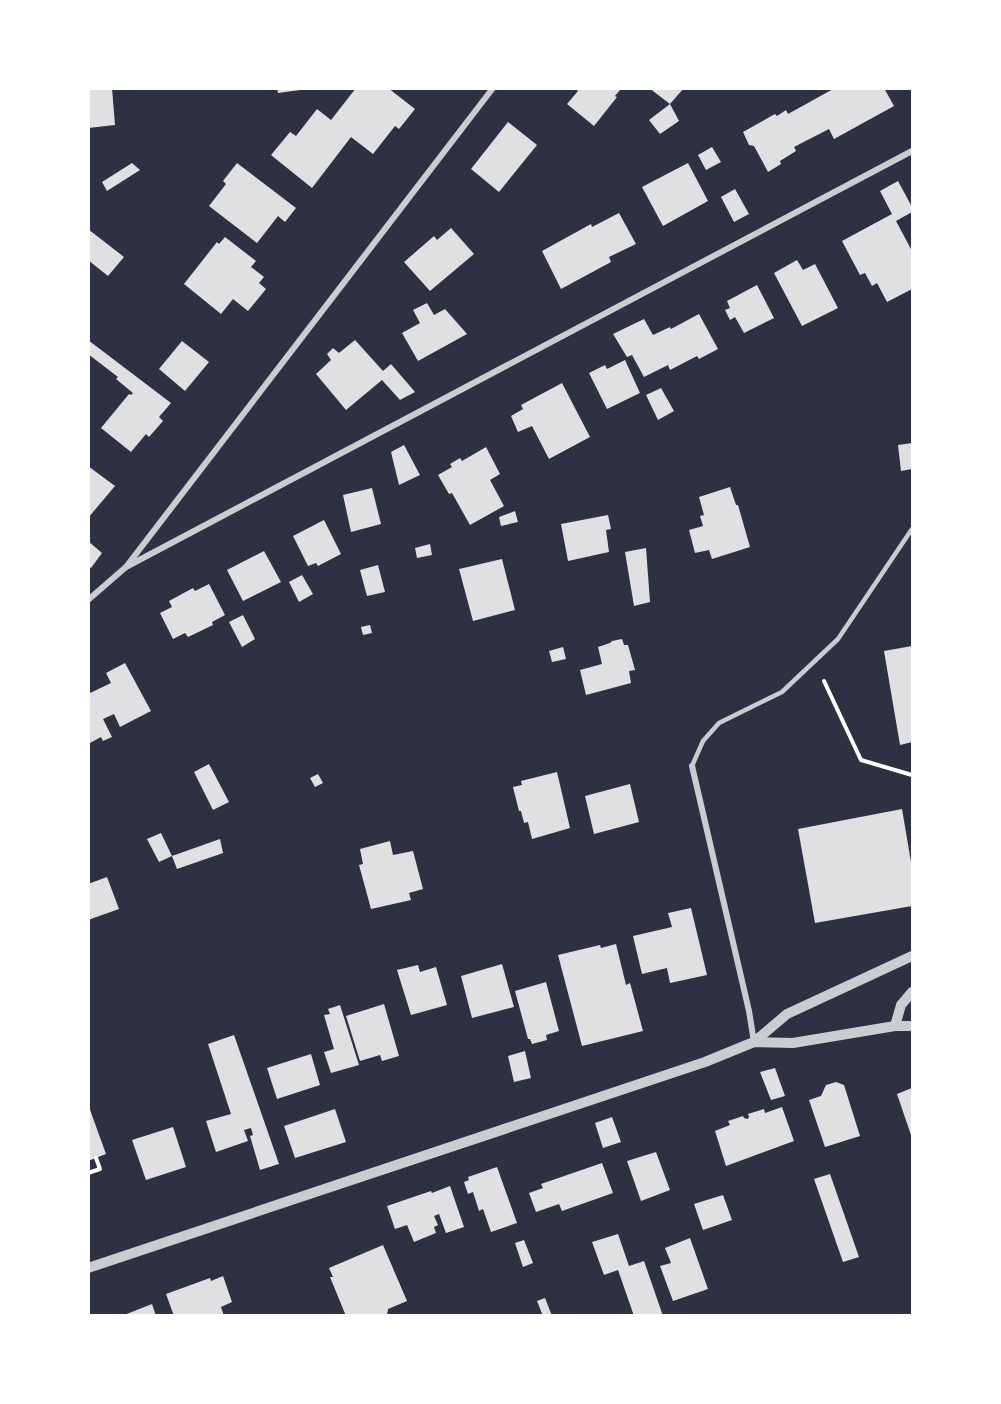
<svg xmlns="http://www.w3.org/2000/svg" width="1001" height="1404" font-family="Ubuntu,sans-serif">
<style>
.building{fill:#e0e0e3}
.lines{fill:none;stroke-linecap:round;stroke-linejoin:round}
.path{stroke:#fff;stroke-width:4}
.service{stroke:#caccd0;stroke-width:4.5}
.minor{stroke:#caccd0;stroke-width:6}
.tertiary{stroke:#caccd0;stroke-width:10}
</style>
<rect width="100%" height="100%" fill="#2d3142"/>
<g class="building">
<polygon points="88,88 112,88 115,125 88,128"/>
<polygon points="277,88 299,88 300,90 278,93"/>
<polygon points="356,88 388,88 415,109 399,129 395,126 373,154 351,137 312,188 271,155 290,132 296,136 317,109 331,120"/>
<polygon points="575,88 618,88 620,90 615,96 617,97 594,126 567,104 578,91"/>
<polygon points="649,88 684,88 670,104 679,121 660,134 649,120 670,104"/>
<polygon points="835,88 884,88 894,106 834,139 829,129 794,147 796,151 780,161 781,164 768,172 754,146 749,145 743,132 775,114 777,116 786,110 788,114"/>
<polygon points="508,122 537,145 499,192 471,169"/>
<polygon points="712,147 721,162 706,170 698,155"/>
<polygon points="132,163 140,170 107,191 102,182"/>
<polygon points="237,163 296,208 285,222 278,216 257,243 209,206 226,184 223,181"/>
<polygon points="688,163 708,201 663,226 642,187"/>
<polygon points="898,181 912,207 912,212 896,221 912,251 912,289 887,302 877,283 872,286 865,273 860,275 842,241 892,214 880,191"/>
<polygon points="735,189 749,214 734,222 721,197"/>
<polygon points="619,213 636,244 609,257 611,262 561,289 542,251 591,224 592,227"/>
<polygon points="451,228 474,254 430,291 404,262 434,236 437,240"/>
<polygon points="88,229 124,257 108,276 88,260"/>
<polygon points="225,237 256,261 251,267 264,277 259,283 266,289 248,311 233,299 221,314 184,284 217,242 219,244"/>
<polygon points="797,260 803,270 815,264 838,308 802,326 774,273"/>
<polygon points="757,285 774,318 744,333 735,317 730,320 725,310 730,308 727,301"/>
<polygon points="427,303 434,315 445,309 467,334 418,361 402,333 420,323 413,310"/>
<polygon points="699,314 718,349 699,359 697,356 670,370 668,365 644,377 632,355 627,357 613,334 644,319 653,335 670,327 671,329"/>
<polygon points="88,340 171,403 159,417 163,421 149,437 146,434 131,452 101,428 129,394 131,395 133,393 116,379 118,377 88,354"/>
<polygon points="355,340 383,371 391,364 415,392 400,400 382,380 346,410 316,374 331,360 327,354 333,348 339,353"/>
<polygon points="182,341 209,362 185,391 159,369"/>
<polygon points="625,360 640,393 607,409 589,373 605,365 607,369"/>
<polygon points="562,383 590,437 549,459 532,426 518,432 511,416 523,409 521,405"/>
<polygon points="661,388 674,411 658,420 646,395"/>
<polygon points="912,443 912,469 901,471 898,445"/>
<polygon points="404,445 420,475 399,485 391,452"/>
<polygon points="486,447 500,474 490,480 504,506 470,525 452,493 449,494 438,475 452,467 450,464 460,458 462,461"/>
<polygon points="88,466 115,486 88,518"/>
<polygon points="730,487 736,505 738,505 750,547 712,559 709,550 695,553 689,530 703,526 700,516 704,515 699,497"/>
<polygon points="372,488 381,524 351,532 343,495"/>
<polygon points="515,511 518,522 501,526 499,517"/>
<polygon points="608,515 611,529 606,530 609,552 568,561 561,524"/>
<polygon points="324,520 341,554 318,566 316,563 308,566 293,536"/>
<polygon points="88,541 102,553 91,568 88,566"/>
<polygon points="430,544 432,555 417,558 415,548"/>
<polygon points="646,548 650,602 634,606 625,552"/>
<polygon points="264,551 281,582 243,601 227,570"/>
<polygon points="502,559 515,610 473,621 459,569"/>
<polygon points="378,565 385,592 367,596 360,570"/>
<polygon points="302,575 313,594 299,602 289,582"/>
<polygon points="209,584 225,615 212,622 213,625 188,637 185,633 173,639 160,613 172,607 169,601 193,588 195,591"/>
<polygon points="243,615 255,639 242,647 229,622"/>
<polygon points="370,625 372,633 363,635 361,627"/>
<polygon points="622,639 624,645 628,645 635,670 629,671 631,683 586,695 580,670 602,664 598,647 610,643 612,641"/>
<polygon points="912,646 912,742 900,745 884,651"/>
<polygon points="563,647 566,659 552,662 549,651"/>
<polygon points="125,663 151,711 120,727 114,714 103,719 112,737 103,741 101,737 88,744 88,694 111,683 106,673"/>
<polygon points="209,764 229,802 213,810 194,772"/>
<polygon points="557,772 570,828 532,839 528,822 524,823 521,811 519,811 513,787 522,785 521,781"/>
<polygon points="318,774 323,783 315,787 310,778"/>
<polygon points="630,784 639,822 594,834 585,796"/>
<polygon points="902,809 912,868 912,906 815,923 798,829"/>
<polygon points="161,833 172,856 159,862 147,839"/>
<polygon points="220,839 223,853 177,869 172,856"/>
<polygon points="390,841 393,855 413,851 423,889 409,893 411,900 371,909 359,865 363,864 360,849"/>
<polygon points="107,877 119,909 88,920 88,884"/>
<polygon points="691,908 707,975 670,983 667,968 642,974 633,936 672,927 668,913"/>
<polygon points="616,944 626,985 630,983 643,1031 582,1046 558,955 600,945 601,948"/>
<polygon points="502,964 514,1007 472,1018 461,976"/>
<polygon points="418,965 420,972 436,967 447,1005 411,1015 397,970"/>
<polygon points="546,982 559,1031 546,1035 547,1040 532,1044 530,1039 528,1039 515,991"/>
<polygon points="384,1004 399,1056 382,1061 380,1055 360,1061 346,1016"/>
<polygon points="340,1005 359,1065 331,1073 324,1052 334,1049 324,1015 330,1014 328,1009"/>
<polygon points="234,1035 279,1164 260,1170 250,1136 253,1135 251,1128 244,1130 248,1141 216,1152 206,1121 231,1114 208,1044"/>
<polygon points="525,1051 531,1078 514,1082 508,1056"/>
<polygon points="311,1054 320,1085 277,1099 267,1068"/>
<polygon points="775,1068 785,1096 771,1100 760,1072"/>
<polygon points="836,1082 844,1085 860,1136 825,1147 809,1100 821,1096 826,1085"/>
<polygon points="912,1088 912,1138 897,1094"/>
<polygon points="89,1107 106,1154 88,1161"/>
<polygon points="782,1107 794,1141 726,1166 715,1131 730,1125 728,1121 743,1116 744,1118 748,1119 749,1117 748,1114 764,1109 765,1113"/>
<polygon points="335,1109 346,1142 295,1158 284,1126"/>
<polygon points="612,1117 621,1142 603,1148 595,1123"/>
<polygon points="173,1127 186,1167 146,1180 132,1140"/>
<polygon points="656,1152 670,1190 641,1201 627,1161"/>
<polygon points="602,1163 613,1193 562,1211 559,1204 536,1212 529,1193 543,1188 541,1184"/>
<polygon points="497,1167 517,1223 491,1232 483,1209 479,1211 473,1192 468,1194 464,1182 469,1180 468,1177"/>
<polygon points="830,1174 859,1257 843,1262 814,1179"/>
<polygon points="450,1186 464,1227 446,1233 439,1214 434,1216 438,1225 434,1227 436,1233 414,1242 407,1225 395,1229 387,1206 431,1191 432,1193"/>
<polygon points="723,1195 732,1220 703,1230 694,1204"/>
<polygon points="618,1234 629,1266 644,1261 663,1316 634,1316 618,1270 604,1275 592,1242"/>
<polygon points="690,1238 708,1289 673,1301 660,1266 671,1263 665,1248"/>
<polygon points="524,1240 533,1263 523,1267 515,1243"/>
<polygon points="383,1245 407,1301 388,1309 387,1316 346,1316 330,1277 333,1277 329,1268"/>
<polygon points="223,1276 232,1302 221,1307 224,1316 174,1316 166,1294 210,1278 211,1281"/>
<polygon points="545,1298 552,1316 543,1316 537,1301"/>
<polygon points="152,1304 156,1316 124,1316 124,1315"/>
</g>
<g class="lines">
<g class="path">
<polyline points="824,681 861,760 912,775"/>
<polyline points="88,1173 100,1169 96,1158"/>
</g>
<polyline class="service" points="692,766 703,741 719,723 782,692 838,639 912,529"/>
<g class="minor">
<polyline points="126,567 912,151"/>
<polyline points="88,600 126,567 493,88"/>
<polyline points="692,766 749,1011 754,1042"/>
</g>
<g class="tertiary">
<polyline points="895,1026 901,1005 912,992"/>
<polyline points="754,1042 787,1014 912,956"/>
<polyline points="88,1268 705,1062 754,1042 793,1043 895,1026 912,1026"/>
</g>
</g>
<rect width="1001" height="1404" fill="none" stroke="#ffffff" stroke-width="180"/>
</svg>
